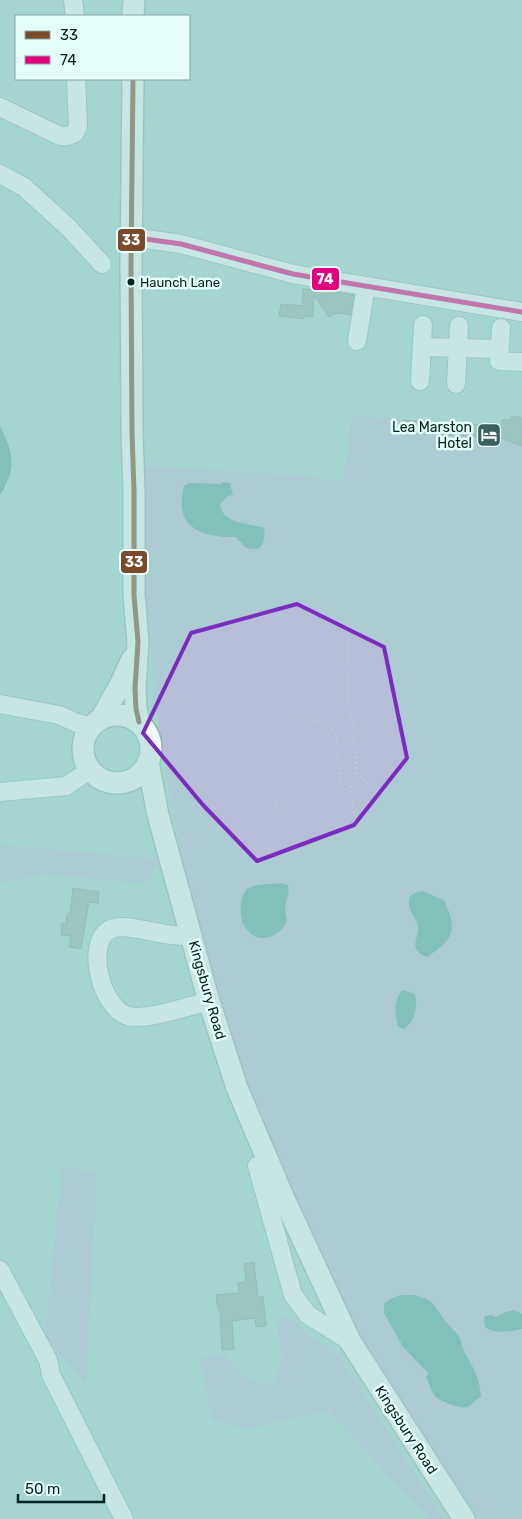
<svg xmlns="http://www.w3.org/2000/svg" width="522" height="1519" font-family="Rubik,sans-serif">
<style>
.green{fill:#b6bfd7}
.water{fill:#59a8a0}
.building{fill:#90b6ad;stroke:#7ea39b}
.lines{fill:none;stroke-linecap:round;stroke-linejoin:round}
.minor-casing{stroke:#8db4b0;stroke-width:20}
.major-casing{stroke:#8db4b0;stroke-width:24}
.path{stroke:#c3d4d3;stroke-width:2;stroke-dasharray:1 4;stroke-linecap:butt}
.minor{stroke:#f1f9f8;stroke-width:18}
.major{stroke:#f1f9f8;stroke-width:21}
.bus-1-casing{stroke:#e5fefa;stroke-width:9}
.bus-2-casing{stroke:#e5fefa;stroke-width:9}
.bus-1{stroke:#7a4b2a;stroke-width:5}
.bus-2{stroke:#e5007d;stroke-width:5}
.marked{fill:none;stroke:#7b2cbf;stroke-width:4;stroke-linejoin:round}
.bus-dot{fill:#002320;stroke:#e5fefa;stroke-width:2}
.labels{text-anchor:middle;dominant-baseline:central;stroke-width:5;stroke-linejoin:round;paint-order:stroke}
.bus-label{font-size:13px;fill:#002320;stroke:#e5fefa;text-anchor:start}
.poi-label{font-size:14px;fill:#002320;stroke:#e5fefa;text-anchor:end}
.street-label{font-size:14px;fill:#002320;stroke:#e5fefa}
.line-badge{stroke:#e5fefa;stroke-width:2}
.badge-label{font-size:14px;text-anchor:middle;font-weight:bold;fill:#fff}
</style>
<rect width="100%" height="100%" fill="#a4d6d0"/>
<g class="green">
<polygon points="352,416 501,426 502,420 511,420 511,417 522,417 522,1519 480,1519 378,1368 344,1307 243,1080 194,923 165,766 155,701 146,599 144,557 143,466 268,473 343,481"/>
<polygon points="0,845 159,859 147,884 45,874 0,883"/>
<polygon points="62,1166 97,1174 86,1383 45,1338"/>
<polygon points="279,1317 295,1320 310,1336 336,1353 445,1519 429,1519 328,1410 247,1429 212,1420 200,1359 225,1354 235,1367 254,1383 274,1383 282,1359 278,1334"/>
</g>
<g class="water">
<path d="M0,426C14,455 17,467 0,495Z"/>
<path d="M223,482L230,483L233,495L228,496L220,504C222,524 248,523 264,528C265,536 265,544 258,549L246,548L236,537C201,538 173,527 184,486L189,483L222,484Z"/>
<path d="M281,883L288,885C290,897 285,900 285,909C285,913 287,918 287,922C270,951 236,938 241,903C242,898 243,893 247,889C256,883 271,885 281,883Z"/>
<path d="M422,891L444,900C446,906 450,912 451,919C456,938 441,947 427,957C405,949 422,936 417,923C413,911 406,910 410,896L415,893Z"/>
<path d="M403,990L415,994C418,1008 415,1020 404,1029L398,1027C395,1014 393,999 403,990Z"/>
<path d="M413,1295C419,1296 425,1298 431,1302C436,1307 441,1315 445,1321C449,1326 454,1330 458,1335C462,1341 462,1348 465,1353C474,1369 480,1378 481,1397C476,1399 471,1405 468,1407C462,1410 439,1401 435,1396C431,1391 429,1383 426,1377L428,1373L403,1347L384,1313V1304C394,1295 400,1295 413,1295Z"/>
<path d="M514,1310L522,1314V1329C511,1332 494,1334 485,1327L484,1321L485,1316L491,1315L496,1317L506,1312Z"/>
</g>
<g class="building">
<polygon points="303,289 323,290 354,295 351,315 336,313 329,317 314,295 313,317 304,316 304,319 279,316 281,304 302,306"/>
<polygon points="511,417 522,417 522,446 501,438 403,433 403,420 501,426 502,420 511,420"/>
<polygon points="73,888 99,892 98,903 89,902 81,949 69,947 71,936 61,935 62,923 66,924 67,914 70,913"/>
<polygon points="254,1262 258,1297 263,1296 266,1326 256,1327 255,1318 232,1321 234,1349 222,1350 220,1310 218,1310 216,1295 239,1293 238,1283 246,1282 244,1264"/>
</g>
<g class="lines">
<defs>
<g id="minor">
<polyline points="73,0 75,16"/>
<polyline points="0,107 60,136 68,136 75,133 78,126 76,79"/>
<polyline points="0,174 24,187 69,228 102,264"/>
<polyline points="131,237 181,244 293,274 522,312"/>
<polyline points="501,328 499,361 522,362"/>
<polyline points="357,341 366,286"/>
<polyline points="422,347 499,349"/>
<polyline points="420,381 423,325"/>
<polyline points="456,384 459,326"/>
<polyline points="0,704 59,715 77,723 91,727"/>
<polyline points="0,792 66,786 90,770"/>
<path d="M190,935C169,940 128,921 111,929C84,942 101,1008 128,1016C146,1021 184,1007 203,1003L208,998"/>
<polyline points="268,1161 257,1166 293,1295 308,1315 350,1341"/>
<polyline points="0,1270 48,1360 51,1375 124,1519"/>
</g>
<g id="major">
<polyline points="133,16 134,0"/>
<polyline points="133,79 131,264 132,432 134,491 134,595 138,642 135,688 136,709 139,722"/>
<circle cx="117" cy="749" r="34"/>
<polyline points="101,719 121,683 132,659"/>
<polyline points="148,762 158,815 208,998 237,1088 285,1201 350,1341 464,1519"/>
</g>
</defs>
<use href="#minor" class="minor-casing"/>
<use href="#major" class="major-casing"/>
<g class="path">
<path d="M0,340L70,470C87,488 93,488 117,490"/>
<polyline points="371,463 350,509 344,532 348,622 349,706 353,730 357,773 351,789 354,813 368,828 377,831 400,834 408,831 415,827 431,825 438,828 449,836 512,831 522,824"/>
<polyline points="200,576 190,545 192,543 215,547"/>
<polyline points="301,713 331,728 336,735 340,783 343,788 351,789"/>
<path d="M357,773C365,783 375,792 388,795C397,798 408,797 418,799C453,802 487,805 522,803"/>
<polyline points="276,805 286,810"/>
<path d="M403,970C418,981 425,982 443,978L444,995"/>
<path d="M289,1001C288,1008 283,1015 283,1023C280,1047 308,1086 320,1107"/>
<path d="M0,1149L156,1176C185,1179 213,1176 242,1170"/>
<polyline points="299,1195 314,1189 342,1191 522,1156"/>
<path d="M306,1330C320,1390 364,1437 408,1477"/>
</g>
<use href="#minor" class="minor"/>
<use href="#major" class="major"/>
<defs>
<polyline id="bus-1" points="133,79 131,264 132,432 134,491 134,595 138,642 135,688 136,709 139,722"/>
<polyline id="bus-2" points="131,237 181,244 293,274 522,312"/>
</defs>
<use href="#bus-1" class="bus-1-casing"/>
<use href="#bus-2" class="bus-2-casing"/>
<use href="#bus-1" class="bus-1"/>
<use href="#bus-2" class="bus-2"/>
</g>
<path d="M0 0H522V1519H0ZM297,604L384,647L407,758L354,825L257,861L203,805L143,733L191,633Z" fill="#a4d6d0" fill-opacity=".55" fill-rule="evenodd"/>
<path class="marked" d="M297,604L384,647L407,758L354,825L257,861L203,805L143,733L191,633Z"/>
<defs>
<symbol id="hotel-square" viewBox="-11 -11 22 22"><rect x="-9" y="-9" width="18" height="18" rx="4" fill="#39625e" stroke="#e5fefa"/><path d="M-6-4.5h1.5V1H6V5H4.5V3h-9V5H-6ZM-4 0a1.8 1.8 0 1 1 3.6 0ZM.5 0V-2.5h3Q6-2.5 6 0Z" fill="#fff"/></symbol>
</defs>
<g fill-rule="evenodd">
<use href="#hotel-square" x="475" y="421" width="28" height="28"/>
</g>
<circle class="bus-dot" cx="131" cy="282" r="4.5"/>
<g class="labels">
<g class="bus-label">
<text x="140" y="282">Haunch Lane</text>
</g>
<g class="poi-label">
<text x="472" y="427">Lea Marston<tspan x="472" dy="16">Hotel</tspan></text>
</g>
<g class="street-label">
<text transform="translate(207 990) rotate(74)">Kingsbury Road</text>
<text transform="translate(406 1430) rotate(57)">Kingsbury Road</text>
</g>
</g>
<g class="line-badge">
<rect x="117" y="228" width="29" height="24" rx="5" fill="#7a4b2a"/>
<rect x="311" y="267" width="29" height="24" rx="5" fill="#e5007d"/>
<rect x="120" y="550" width="28" height="24" rx="5" fill="#7a4b2a"/>
</g>
<g class="badge-label">
<text x="131" y="245">33</text>
<text x="325" y="284">74</text>
<text x="134" y="567">33</text>
</g>
<rect x="15" y="15" width="175" height="65" fill="#e5fefa" stroke="#89a6a3"/>
<rect x="25" y="31" width="25" height="8" fill="#7a4b2a" stroke="#89a6a3"/>
<text x="60" y="40" font-size="15" fill="#002320">33</text>
<rect x="25" y="56" width="25" height="8" fill="#e5007d" stroke="#89a6a3"/>
<text x="60" y="65" font-size="15" fill="#002320">74</text>
<path d="M18 1494v8h86v-8" fill="none" stroke="#002320" stroke-width="2.5"/>
<text x="25" y="1494" font-size="15" fill="#002320" stroke="#e5fefa" stroke-width="4" paint-order="stroke">50 m</text>
</svg>
